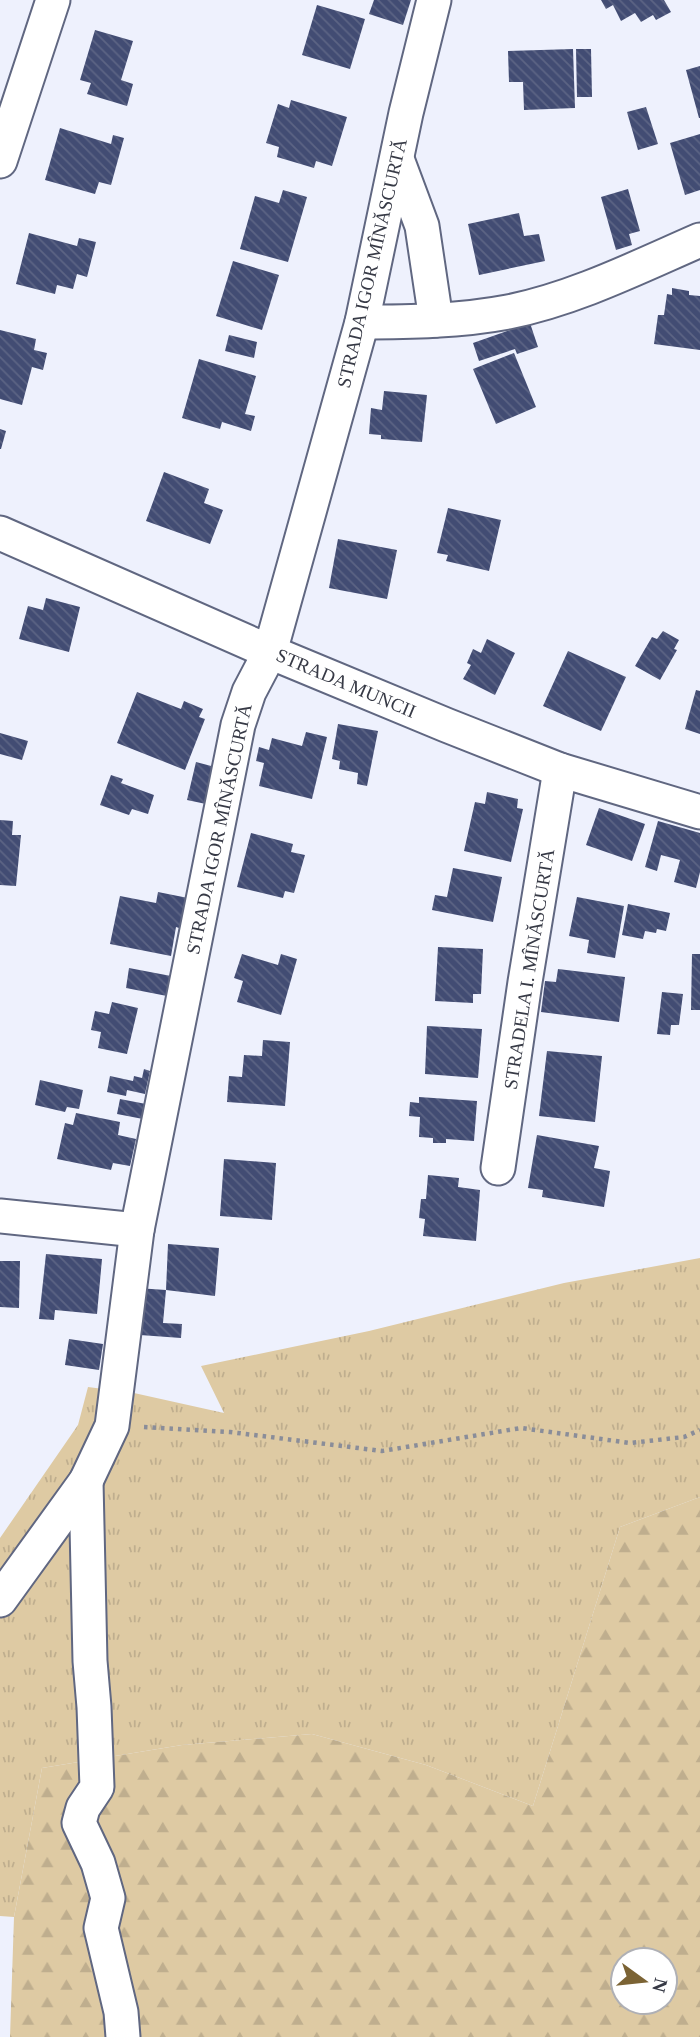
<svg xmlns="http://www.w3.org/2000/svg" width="700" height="2037" font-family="Georgia,serif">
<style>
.grass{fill:url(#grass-tufts)}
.forest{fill:url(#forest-firs);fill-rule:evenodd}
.building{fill:url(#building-back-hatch)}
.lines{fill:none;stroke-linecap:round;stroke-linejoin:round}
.minor-casing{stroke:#606781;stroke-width:37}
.path{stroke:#8a8d99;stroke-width:4.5;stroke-dasharray:3.5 5;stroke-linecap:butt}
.minor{stroke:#fff;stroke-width:33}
.labels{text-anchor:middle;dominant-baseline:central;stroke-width:7;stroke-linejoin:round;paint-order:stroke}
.street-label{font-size:19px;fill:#373a46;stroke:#fff}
</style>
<defs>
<pattern id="grass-tufts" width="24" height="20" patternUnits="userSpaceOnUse" patternTransform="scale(1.75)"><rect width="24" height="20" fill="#decaa3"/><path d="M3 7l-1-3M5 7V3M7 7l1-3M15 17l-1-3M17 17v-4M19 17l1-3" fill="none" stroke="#bfae8e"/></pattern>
<pattern id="forest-firs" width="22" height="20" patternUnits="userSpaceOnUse" patternTransform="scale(1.75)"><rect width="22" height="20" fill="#decaa3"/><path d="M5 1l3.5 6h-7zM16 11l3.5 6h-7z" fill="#bfae8e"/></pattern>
<pattern id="building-back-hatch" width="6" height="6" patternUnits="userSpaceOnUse" patternTransform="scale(1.75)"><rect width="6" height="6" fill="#424c73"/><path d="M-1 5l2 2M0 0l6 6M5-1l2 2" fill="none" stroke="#5c6484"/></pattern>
</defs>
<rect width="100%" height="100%" fill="#eef1fd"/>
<polygon class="grass" points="700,1258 700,1497 620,1527 533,1806 426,1765 312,1734 182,1745 42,1768 14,1917 0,1916 0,1538 78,1425 88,1387 134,1393 224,1413 201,1366 369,1331 564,1283"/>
<path class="forest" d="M700,1497V2037H10L14,1917L42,1768L182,1745L312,1734L426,1765L533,1806L620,1527ZM623,1960H665V2002H623Z"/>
<g class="building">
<polygon points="374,0 411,0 403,25 369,14"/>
<polygon points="601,0 664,0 671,12 656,20 653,15 641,22 635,13 621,21 613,5 606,9"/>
<polygon points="317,5 365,19 350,69 302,55"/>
<polygon points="95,30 133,41 121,80 133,84 127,106 87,94 91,83 80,80"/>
<polygon points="573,49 575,108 524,110 523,82 509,82 508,51"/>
<polygon points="576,49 591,49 592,97 577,97"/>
<polygon points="700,66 700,118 699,118 686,70"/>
<polygon points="291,100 347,117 332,166 316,161 314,168 277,157 279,147 266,143 278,104 289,108"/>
<polygon points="646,107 658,144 638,150 627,112"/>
<polygon points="60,128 111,144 113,135 124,138 111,185 99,182 95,194 45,180"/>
<polygon points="700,134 700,190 685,195 670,143"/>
<polygon points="628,189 640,231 629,234 632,245 616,250 601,197"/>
<polygon points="283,190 307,197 288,262 240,249 255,196 279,203"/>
<polygon points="519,213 524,236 539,234 545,261 479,275 468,224"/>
<polygon points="29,233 77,246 79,238 96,242 87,277 77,274 73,289 57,285 55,294 16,284"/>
<polygon points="233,261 279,275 262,330 216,316"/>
<polygon points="672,288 689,291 689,295 700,296 700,350 654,344 658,315 664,315 667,294 672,295"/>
<polygon points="530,323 538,347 517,354 515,349 479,361 473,343"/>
<polygon points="0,330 36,339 34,350 47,353 43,370 32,367 22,405 0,399"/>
<polygon points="229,335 257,342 254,358 225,351"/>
<polygon points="514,353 536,407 496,424 473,369"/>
<polygon points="199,359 256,376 245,414 255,416 251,431 222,422 220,429 182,418"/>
<polygon points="384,391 427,395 422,442 381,439 381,435 369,434 371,408 382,410"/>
<polygon points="0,429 6,431 1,449 0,449"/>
<polygon points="164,472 209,489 204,503 223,510 210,544 146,521"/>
<polygon points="448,508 501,520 489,571 446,561 448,555 437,553"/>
<polygon points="338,539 397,550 387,599 329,588"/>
<polygon points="46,598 80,607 69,652 19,639 28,606 43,610"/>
<polygon points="663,631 679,640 674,649 677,650 660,680 635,666 652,637 657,639"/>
<polygon points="487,639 515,653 495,695 463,679 471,665 467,663 473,649 481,653"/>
<polygon points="568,651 626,677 601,731 543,706"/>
<polygon points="696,690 700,691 700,734 685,729"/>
<polygon points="137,692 181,709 184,701 203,709 199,717 205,719 185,770 117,743"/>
<polygon points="338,724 378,731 367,786 357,784 358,773 339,769 340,761 332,759"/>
<polygon points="306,732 327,737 312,799 259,786 264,763 256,761 259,747 269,750 272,738 302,746"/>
<polygon points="0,733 28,741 22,760 0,754"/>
<polygon points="196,762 215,767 206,804 187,800"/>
<polygon points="111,775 123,779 121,783 154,795 148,814 132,809 129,815 100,805"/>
<polygon points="487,792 518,799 517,808 523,809 511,862 464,851 475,802 485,804"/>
<polygon points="599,808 645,824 632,861 586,845"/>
<polygon points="0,820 13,821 12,835 21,835 16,886 0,885"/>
<polygon points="658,821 700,833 700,872 696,888 674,882 680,860 661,855 657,871 645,867"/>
<polygon points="251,833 293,844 291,852 305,855 294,893 285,891 283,898 237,887"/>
<polygon points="453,868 502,877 493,922 432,910 435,895 447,897"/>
<polygon points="158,892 188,898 182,929 176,927 171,956 110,944 120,896 156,903"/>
<polygon points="577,897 624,906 615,958 587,953 589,940 569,936"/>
<polygon points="628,904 670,913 666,931 657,929 656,933 645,931 643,939 622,935"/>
<polygon points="438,947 483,949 481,994 473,994 473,1003 435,1001"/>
<polygon points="242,954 278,965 281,954 297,959 281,1015 237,1002 243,981 234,978"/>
<polygon points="692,954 700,954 700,1010 691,1010"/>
<polygon points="129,968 171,976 167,996 126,988"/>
<polygon points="558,969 625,977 619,1022 541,1012 545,981 556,982"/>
<polygon points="662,992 683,994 679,1025 671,1025 670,1035 657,1034"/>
<polygon points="112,1002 138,1008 127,1054 98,1048 101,1032 91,1030 95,1011 109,1014"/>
<polygon points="427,1026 482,1029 478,1078 425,1074"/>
<polygon points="263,1040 290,1042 285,1106 227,1102 229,1076 242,1077 244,1055 262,1056"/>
<polygon points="547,1051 602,1056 595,1122 539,1116"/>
<polygon points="144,1069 150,1071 145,1094 127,1090 126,1096 107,1092 110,1076 133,1081 134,1076 142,1078"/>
<polygon points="40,1080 83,1090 79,1109 67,1107 65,1112 35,1105"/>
<polygon points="419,1097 477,1101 474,1141 446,1139 446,1143 433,1143 433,1138 419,1137 420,1117 409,1116 410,1102 419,1103"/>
<polygon points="120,1099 146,1104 143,1119 117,1114"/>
<polygon points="76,1113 120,1122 118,1135 136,1139 130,1166 113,1163 111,1170 57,1159 65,1123 73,1125"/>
<polygon points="537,1135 599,1146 594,1168 610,1171 604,1207 542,1197 543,1190 528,1188"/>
<polygon points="224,1159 276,1163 272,1220 220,1216"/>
<polygon points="428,1175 459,1178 458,1187 480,1190 476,1241 423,1236 425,1219 419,1218 421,1199 426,1199"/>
<polygon points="168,1244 219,1248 215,1296 166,1290 163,1323 182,1324 181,1338 140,1335 137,1288 166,1290"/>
<polygon points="46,1254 102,1259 97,1314 55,1310 54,1320 39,1319"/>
<polygon points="0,1261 20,1261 19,1308 0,1307"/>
<polygon points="69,1339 103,1344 99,1370 65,1365"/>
</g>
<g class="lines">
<defs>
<g id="minor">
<polyline points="397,159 422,226 436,320"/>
<polyline points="0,161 53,0"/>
<path d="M362,322C410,322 461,321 508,312C574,299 638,267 700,240"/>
<polyline points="0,533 270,652 446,725 560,770 700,812"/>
<polyline points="498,1168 525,982 560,770"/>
<polyline points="0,1216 137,1230"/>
<polyline points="86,1481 90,1661 94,1707 97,1787 83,1808 79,1823 98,1863 108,1898 101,1928 121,2012 123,2037"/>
<polyline points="0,1600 86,1481 112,1426 137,1230 238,725 249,692 270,652 362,322 406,113 434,0"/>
</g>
</defs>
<use href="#minor" class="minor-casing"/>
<polyline class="path" points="144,1427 230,1432 382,1451 521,1428 630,1443 684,1437 700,1430"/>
<use href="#minor" class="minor"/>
</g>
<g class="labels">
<g class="street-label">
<text transform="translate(372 263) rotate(-77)">STRADA IGOR MÎNĂSCURTĂ</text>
<text transform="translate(346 683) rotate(23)">STRADA MUNCII</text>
<text transform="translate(219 829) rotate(-78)">STRADA IGOR MÎNĂSCURTĂ</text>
<text transform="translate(529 969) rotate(-81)">STRADELA I. MÎNĂSCURTĂ</text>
</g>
</g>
<g transform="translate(644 1981) rotate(105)"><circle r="33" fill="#ffffff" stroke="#afb0b5" stroke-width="2"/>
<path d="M0-5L12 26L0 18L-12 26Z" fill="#7b6334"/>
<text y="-10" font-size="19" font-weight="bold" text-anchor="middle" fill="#373a46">N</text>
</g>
</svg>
